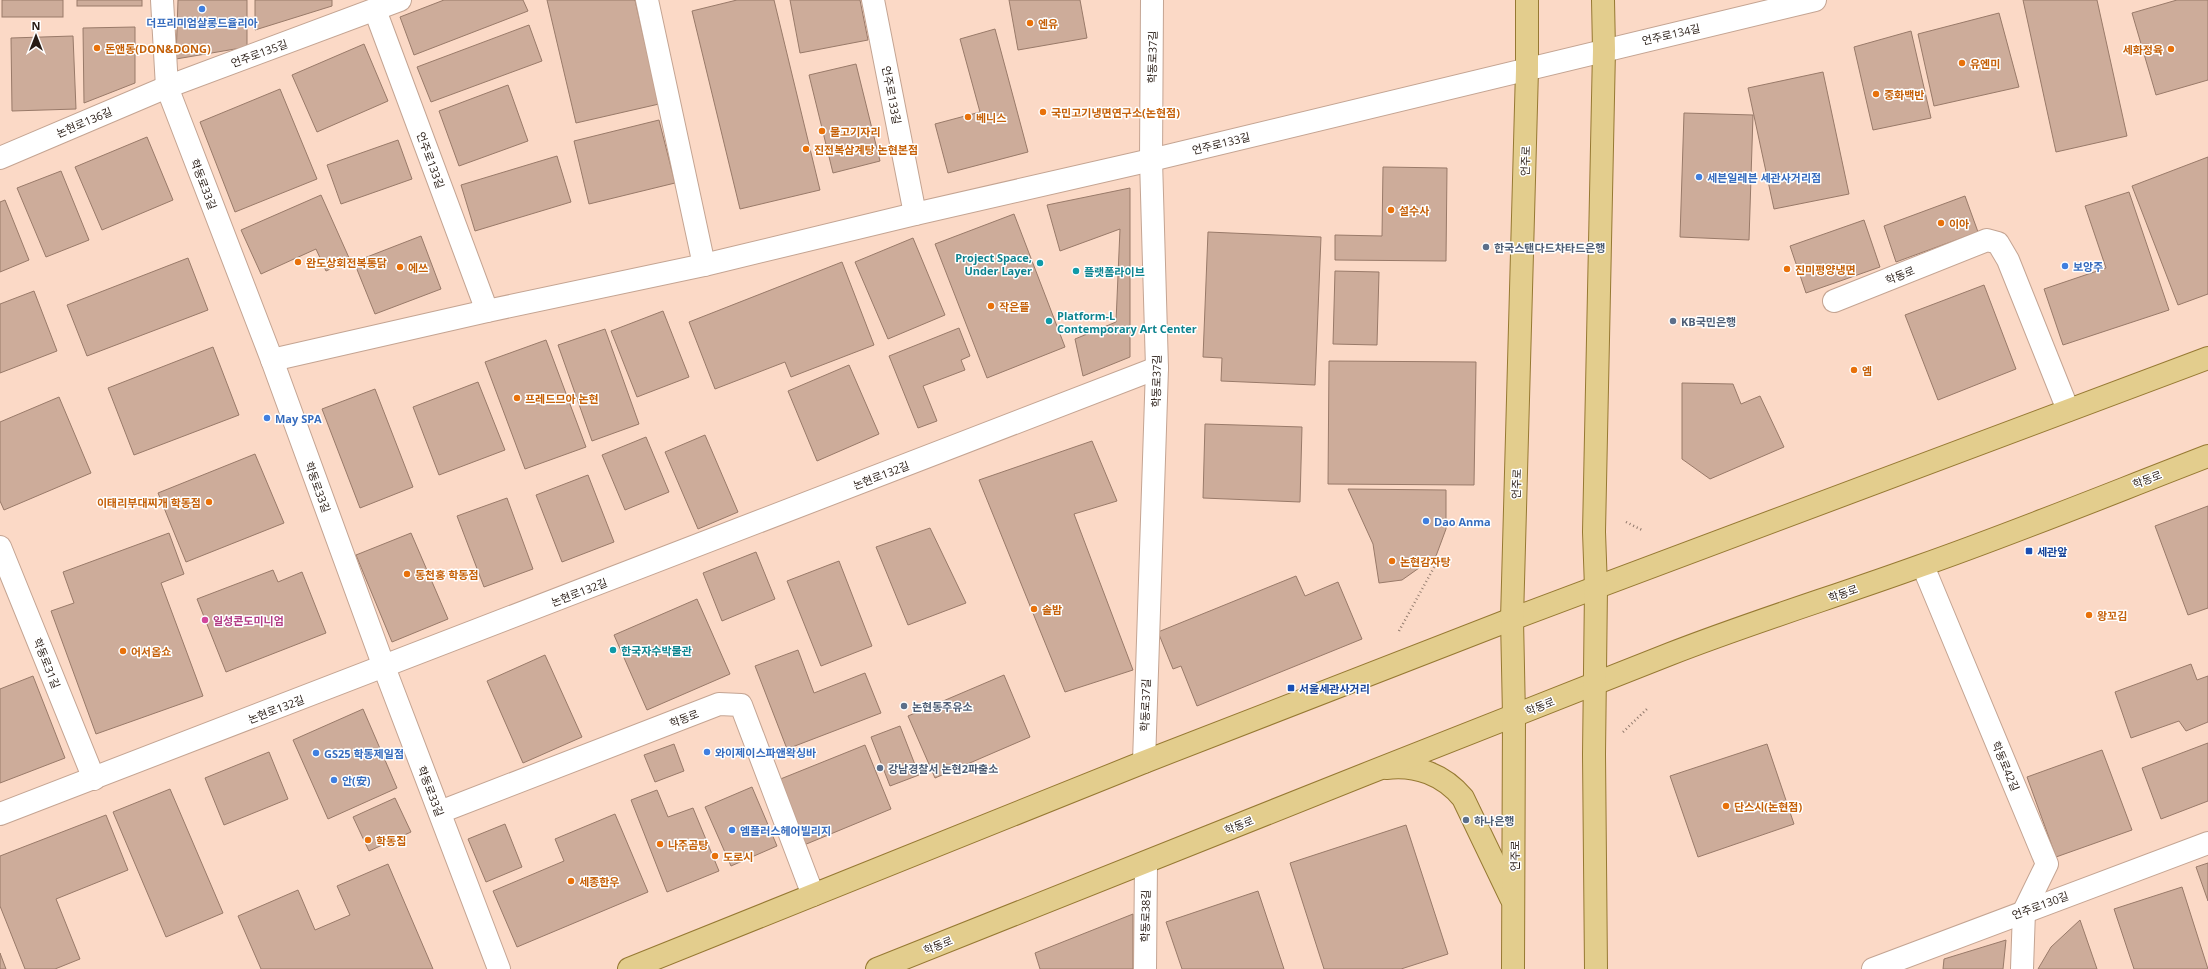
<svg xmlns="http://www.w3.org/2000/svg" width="2208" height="969" font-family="'Open Sans','Noto Sans KR',sans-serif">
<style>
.building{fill:#cdac9a;stroke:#997a69}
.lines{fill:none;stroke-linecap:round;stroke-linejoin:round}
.minor-casing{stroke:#c4a492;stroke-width:24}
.major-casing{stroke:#967932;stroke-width:24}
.path{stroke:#8e786b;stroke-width:2.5;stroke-dasharray:1 3;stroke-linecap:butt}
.minor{stroke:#fff;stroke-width:22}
.major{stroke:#e3cd8d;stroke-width:22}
.shop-dot{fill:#3f7fe0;stroke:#fff;stroke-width:1.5}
.food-dot{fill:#e8710a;stroke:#fff;stroke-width:1.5}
.service-dot{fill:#5c6f8a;stroke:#fff;stroke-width:1.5}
.culture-dot{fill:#0f9aa8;stroke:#fff;stroke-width:1.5}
.transit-dot{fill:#1a4fb4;stroke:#fff;stroke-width:1.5}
.hotel-dot{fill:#d1479c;stroke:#fff;stroke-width:1.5}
.labels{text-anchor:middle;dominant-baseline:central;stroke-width:3;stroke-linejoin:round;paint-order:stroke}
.shop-label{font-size:11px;font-weight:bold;fill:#366cbe;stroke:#fff;text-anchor:start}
.food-label{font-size:11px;font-weight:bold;fill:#c56008;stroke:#fff;text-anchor:start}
.street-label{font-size:11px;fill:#281c15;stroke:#fff}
.service-label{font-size:11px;font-weight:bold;fill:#4e5e75;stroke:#fff;text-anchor:start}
.culture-label{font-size:11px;font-weight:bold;fill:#0d838f;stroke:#fff;text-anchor:start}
.transit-label{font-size:11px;font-weight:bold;fill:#164399;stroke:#fff;text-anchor:start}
.hotel-label{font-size:11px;font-weight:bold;fill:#b23c85;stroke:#fff;text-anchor:start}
</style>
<rect width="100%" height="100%" fill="#fbd9c6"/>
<g class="building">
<rect x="2" y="0" width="61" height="17"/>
<rect x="77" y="0" width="65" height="6"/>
<polygon points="178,0 247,0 247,47 176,59"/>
<polygon points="255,0 332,0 332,6 255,30"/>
<polygon points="444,0 523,0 528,11 414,55 400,17"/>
<polygon points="547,0 635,0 659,104 576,123"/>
<polygon points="737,0 774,0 820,190 740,209 692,11"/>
<polygon points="790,0 860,0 868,40 800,53"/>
<polygon points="1009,0 1080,0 1087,38 1018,50"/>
<polygon points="2023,0 2097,0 2127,136 2056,152"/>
<polygon points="2177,0 2208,0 2208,80 2156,95 2132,13"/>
<polygon points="1999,13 2019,87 1934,106 1918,34"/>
<polygon points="529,25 542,61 431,102 417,67"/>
<polygon points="135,27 135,83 84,103 83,28"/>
<polygon points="995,29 1028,152 948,173 935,124 980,112 960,39"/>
<polygon points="1911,31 1931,118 1873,130 1854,47"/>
<polygon points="73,36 76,109 12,111 11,38"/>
<polygon points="364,44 388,101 317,132 292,75"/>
<polygon points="856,64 880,161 833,173 809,75"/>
<polygon points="1823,72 1849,194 1774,209 1748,88"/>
<polygon points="508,85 528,141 459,166 439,111"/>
<polygon points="280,89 317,179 235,212 200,122"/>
<polygon points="1684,113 1753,115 1749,240 1680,237"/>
<polygon points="659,120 675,183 589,204 574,141"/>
<polygon points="147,137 173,200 102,230 75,167"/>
<polygon points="398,140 412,179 341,204 327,165"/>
<polygon points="557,156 571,202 475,231 461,185"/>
<polygon points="2208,157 2208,294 2178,305 2132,186"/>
<polygon points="1383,167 1447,168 1446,261 1335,260 1335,235 1382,236"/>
<polygon points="61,171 89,240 46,257 17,188"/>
<polygon points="1130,188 1130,357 1083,376 1075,339 1116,322 1120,229 1060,251 1047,205"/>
<polygon points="2129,192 2169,310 2063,345 2044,289 2106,268 2085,206"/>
<polygon points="321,195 350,260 326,271 316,249 261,274 241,230"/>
<polygon points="1965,196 1978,232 1896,262 1884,226"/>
<polygon points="5,200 29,260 0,272 0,202"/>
<polygon points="1014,214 1065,347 987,378 935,244"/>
<polygon points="1864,220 1880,267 1806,293 1790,246"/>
<polygon points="1208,232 1321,237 1315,385 1221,381 1222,358 1203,357"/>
<polygon points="421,236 441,289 375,314 354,262"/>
<polygon points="913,238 945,315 888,339 855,262"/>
<polygon points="188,258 208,310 87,356 67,305"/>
<polygon points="842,262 874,345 791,377 785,362 715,389 689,322"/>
<polygon points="1335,271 1379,272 1377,345 1333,344"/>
<polygon points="1984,285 2016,369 1938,400 1905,315"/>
<polygon points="34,291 57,351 0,373 0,304"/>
<polygon points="663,311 689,377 637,397 611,331"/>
<polygon points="959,328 970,356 961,360 965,370 923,386 937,421 918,428 889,356"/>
<polygon points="605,329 639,424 592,441 558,345"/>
<polygon points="546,340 586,447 525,469 485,362"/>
<polygon points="213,347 239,415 134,455 108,388"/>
<polygon points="1329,361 1476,362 1474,485 1328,484"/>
<polygon points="849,365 879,434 817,461 788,391"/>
<polygon points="478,382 505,450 439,475 413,407"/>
<polygon points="1682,383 1733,384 1741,404 1760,396 1784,447 1710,479 1682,459"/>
<polygon points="375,389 413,487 360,508 322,409"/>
<polygon points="59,397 91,473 4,510 0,501 0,422"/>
<polygon points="1205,424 1302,427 1300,502 1203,498"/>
<polygon points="705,435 738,512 698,529 665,452"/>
<polygon points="646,437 669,492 625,510 602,455"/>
<polygon points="1092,441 1117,501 1074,514 1133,670 1065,692 979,480"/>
<polygon points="255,454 284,523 186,562 158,493"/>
<polygon points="588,475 614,542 562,562 536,495"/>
<polygon points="1348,489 1446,490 1446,529 1436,556 1402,580 1379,583 1373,544"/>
<polygon points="507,498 533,569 484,587 457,516"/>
<polygon points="2208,506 2208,608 2188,615 2155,526"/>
<polygon points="930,528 966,603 908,625 876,547"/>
<polygon points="169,533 184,574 161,583 203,696 96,734 51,611 74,603 63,572"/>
<polygon points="411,533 448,619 392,642 356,555"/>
<polygon points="756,552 775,599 722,621 703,573"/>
<polygon points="839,561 872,646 821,666 787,581"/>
<polygon points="273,570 278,582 302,572 326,633 226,672 197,599"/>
<polygon points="1296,576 1305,596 1338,582 1362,639 1197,706 1181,666 1173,669 1158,632"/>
<polygon points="697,599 730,674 647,710 614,635"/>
<polygon points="798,650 814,693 865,673 881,713 787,749 755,666"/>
<polygon points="545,655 582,737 523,763 487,681"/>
<polygon points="2191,664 2197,680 2208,676 2208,722 2186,731 2179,721 2131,738 2115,692"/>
<polygon points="1004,675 1030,737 935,778 908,716"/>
<polygon points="33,676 65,758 0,783 0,689"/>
<polygon points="363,709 397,788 328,819 293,740"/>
<polygon points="900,726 919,775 890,786 871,737"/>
<polygon points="2208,743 2208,801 2161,819 2142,768"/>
<polygon points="674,744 684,771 655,782 644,755"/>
<polygon points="1767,744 1794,824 1698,857 1670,776"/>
<polygon points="865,745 891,809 804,845 778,780"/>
<polygon points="2102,750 2132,830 2056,857 2027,777"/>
<polygon points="269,752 288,799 224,825 205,778"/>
<polygon points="752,787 777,846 731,866 705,807"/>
<polygon points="170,789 223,913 166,937 113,812"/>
<polygon points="657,790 668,817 693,808 719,871 667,892 631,800"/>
<polygon points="395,798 411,832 369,851 353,817"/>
<polygon points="615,814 648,892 517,947 493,891 564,861 555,839"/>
<polygon points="106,815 128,870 56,899 80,959 55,969 25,969 0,906 0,856"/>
<polygon points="505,824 522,867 486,882 468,839"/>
<polygon points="1406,825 1448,954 1401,969 1324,969 1290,863"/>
<polygon points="2208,863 2208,901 2196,867"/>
<polygon points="388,864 433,969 261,969 238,916 298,890 315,930 350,915 337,886"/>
<polygon points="2182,887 2208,969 2134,969 2114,909"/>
<polygon points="1258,891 1284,969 1182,969 1166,922"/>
<polygon points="1133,914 1133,969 1040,969 1035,953"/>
<polygon points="2080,920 2097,969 2038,969 2051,947"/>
<polygon points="2006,940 2003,969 1943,969 1944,959"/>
<polygon points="0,953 6,969 0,969"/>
</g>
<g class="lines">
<defs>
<g id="minor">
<polyline points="162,0 167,87 272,360 384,667 499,969"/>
<polyline points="647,0 704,265"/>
<polyline points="873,0 915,214"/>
<polyline points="375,10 487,311"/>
<polyline points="0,158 167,87 400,0"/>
<polyline points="1834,301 1987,240 1998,243 2008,260 2068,410"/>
<polyline points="272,360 487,311 704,265 915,214 1151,160 1815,0"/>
<polyline points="0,547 94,779"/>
<polyline points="1923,566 2047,864 2024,911 2022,969"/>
<polyline points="1144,762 1157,368 1151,160 1152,0"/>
<polyline points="440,812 719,704 741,705 813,895"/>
<polyline points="0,814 1157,368"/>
<polyline points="1145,969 1146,863"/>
<polyline points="1873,969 2208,843"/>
</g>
<g id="major">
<path d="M1386,768C1416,764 1444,775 1463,798L1511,898"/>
<polyline points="629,969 1144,762 1512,619 2208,358"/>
<path d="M877,969C1141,865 1405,757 1670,654C1752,622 1837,596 1920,566C2017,532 2112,493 2208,456"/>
<polyline points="1513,969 1514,716 1512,619 1527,70 1527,0"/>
<polyline points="1596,969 1594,754 1596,588 1594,532 1604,50 1603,0"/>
</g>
</defs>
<use href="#minor" class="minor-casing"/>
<use href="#major" class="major-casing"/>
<g class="path">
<polyline points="1626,522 1642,530"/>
<polyline points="1399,631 1437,562"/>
<polyline points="1623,732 1648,708"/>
</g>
<use href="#minor" class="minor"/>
<use href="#major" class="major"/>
</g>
<g class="shop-dot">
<circle cx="202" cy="9" r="4"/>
<circle cx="1699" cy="177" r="4"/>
<circle cx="2065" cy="266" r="4"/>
<circle cx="267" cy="418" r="4"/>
<circle cx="1426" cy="521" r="4"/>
<circle cx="707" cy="752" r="4"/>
<circle cx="316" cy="753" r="4"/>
<circle cx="334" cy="780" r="4"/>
<circle cx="732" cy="830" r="4"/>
</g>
<g class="food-dot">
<circle cx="1030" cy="23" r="4"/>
<circle cx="97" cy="48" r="4"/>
<circle cx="2171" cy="49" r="4"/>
<circle cx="1962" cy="63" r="4"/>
<circle cx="1876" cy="94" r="4"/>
<circle cx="1043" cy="112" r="4"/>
<circle cx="968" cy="117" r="4"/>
<circle cx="822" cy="131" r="4"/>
<circle cx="806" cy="149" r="4"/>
<circle cx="1391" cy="210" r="4"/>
<circle cx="1941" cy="223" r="4"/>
<circle cx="298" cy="262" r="4"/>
<circle cx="400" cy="267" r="4"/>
<circle cx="1787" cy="269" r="4"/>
<circle cx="991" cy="306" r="4"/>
<circle cx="1854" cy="370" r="4"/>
<circle cx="517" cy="398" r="4"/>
<circle cx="209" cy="502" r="4"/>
<circle cx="1392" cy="561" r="4"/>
<circle cx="407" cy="574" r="4"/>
<circle cx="1034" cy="609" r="4"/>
<circle cx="2089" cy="615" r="4"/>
<circle cx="123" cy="651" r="4"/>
<circle cx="1726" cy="806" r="4"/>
<circle cx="368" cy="840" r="4"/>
<circle cx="660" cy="844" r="4"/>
<circle cx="715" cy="856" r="4"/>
<circle cx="571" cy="881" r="4"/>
</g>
<g class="service-dot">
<circle cx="1486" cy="247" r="4"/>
<circle cx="1673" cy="321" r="4"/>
<circle cx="904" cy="706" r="4"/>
<circle cx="880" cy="768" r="4"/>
<circle cx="1466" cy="820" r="4"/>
</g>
<g class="culture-dot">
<circle cx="1040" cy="263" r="4"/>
<circle cx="1076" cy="271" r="4"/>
<circle cx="1049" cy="321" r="4"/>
<circle cx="613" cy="650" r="4"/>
</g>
<g class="transit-dot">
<rect x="2025" y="547" width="8" height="8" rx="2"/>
<rect x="1287" y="684" width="8" height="8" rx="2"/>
</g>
<circle class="hotel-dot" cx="205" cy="620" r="4"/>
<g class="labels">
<g class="shop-label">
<text x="202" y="22" text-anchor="middle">더프리미엄살롱드율리아</text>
<text x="1707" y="177">세븐일레븐 세관사거리점</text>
<text x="2073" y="266">보앙주</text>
<text x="275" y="418">May SPA</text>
<text x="1434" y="521">Dao Anma</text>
<text x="715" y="752">와이제이스파앤왁싱바</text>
<text x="324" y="753">GS25 학동제일점</text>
<text x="342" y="780">안(安)</text>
<text x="740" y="830">엠플러스헤어빌리지</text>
</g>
<g class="food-label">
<text x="1038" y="23">엔유</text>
<text x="105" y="48">돈앤동(DON&amp;DONG)</text>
<text x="2163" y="49" text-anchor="end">세화정육</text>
<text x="1970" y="63">유엔미</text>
<text x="1884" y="94">중화백반</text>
<text x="1051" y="112">국민고기냉면연구소(논현점)</text>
<text x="976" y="117">베니스</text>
<text x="830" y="131">물고기자리</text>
<text x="814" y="149">진전복삼계탕 논현본점</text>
<text x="1399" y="210">설수사</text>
<text x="1949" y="223">이아</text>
<text x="306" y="262">완도상회전복통닭</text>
<text x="408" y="267">에쓰</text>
<text x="1795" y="269">진미평양냉면</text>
<text x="999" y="306">작은뜰</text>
<text x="1862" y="370">엠</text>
<text x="525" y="398">프레드므아 논현</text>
<text x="201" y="502" text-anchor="end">이태리부대찌개 학동점</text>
<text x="1400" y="561">논현감자탕</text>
<text x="415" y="574">동천홍 학동점</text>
<text x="1042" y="609">솔밤</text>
<text x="2097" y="615">왕꼬김</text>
<text x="131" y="651">어서옵쇼</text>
<text x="1734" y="806">단스시(논현점)</text>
<text x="376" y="840">학동집</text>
<text x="668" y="844">나주곰탕</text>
<text x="723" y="856">도로시</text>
<text x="579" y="881">세종한우</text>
</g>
<g class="street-label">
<text transform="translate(1671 34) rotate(-13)">언주로134길</text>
<text transform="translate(259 53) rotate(-20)">언주로135길</text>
<text transform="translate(1152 57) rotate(-89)">학동로37길</text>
<text transform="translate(892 95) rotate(79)">언주로133길</text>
<text transform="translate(84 122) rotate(-23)">논현로136길</text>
<text transform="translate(1221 143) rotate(-14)">언주로133길</text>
<text transform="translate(431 160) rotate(70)">언주로133길</text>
<text transform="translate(1525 161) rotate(-88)">언주로</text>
<text transform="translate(204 184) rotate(69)">학동로33길</text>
<text transform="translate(1900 275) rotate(-22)">학동로</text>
<text transform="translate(1156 381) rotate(-89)">학동로37길</text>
<text transform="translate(881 475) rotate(-21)">논현로132길</text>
<text transform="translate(2147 479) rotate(-21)">학동로</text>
<text transform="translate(1516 484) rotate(-88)">언주로</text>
<text transform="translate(318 487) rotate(70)">학동로33길</text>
<text transform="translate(579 592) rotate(-21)">논현로132길</text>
<text transform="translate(1843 593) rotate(-19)">학동로</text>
<text transform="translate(47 663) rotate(68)">학동로31길</text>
<text transform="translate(1145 705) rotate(-88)">학동로37길</text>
<text transform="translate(1540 706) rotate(-22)">학동로</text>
<text transform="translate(276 709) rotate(-21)">논현로132길</text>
<text transform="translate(684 718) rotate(-21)">학동로</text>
<text transform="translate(2006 766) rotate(67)">학동로42길</text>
<text transform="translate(431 791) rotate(69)">학동로33길</text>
<text transform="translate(1239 825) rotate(-22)">학동로</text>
<text transform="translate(1514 856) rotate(-90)">언주로</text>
<text transform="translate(2040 905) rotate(-20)">언주로130길</text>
<text transform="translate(1145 916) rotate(-89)">학동로38길</text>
<text transform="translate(938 945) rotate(-22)">학동로</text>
</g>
<g class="service-label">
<text x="1494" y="247">한국스탠다드차타드은행</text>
<text x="1681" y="321">KB국민은행</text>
<text x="912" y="706">논현동주유소</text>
<text x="888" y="768">강남경찰서 논현2파출소</text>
<text x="1474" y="820">하나은행</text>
</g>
<g class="culture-label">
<text x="1032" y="257" text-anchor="end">Project Space,<tspan x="1032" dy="13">Under Layer</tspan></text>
<text x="1084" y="271">플랫폼라이브</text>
<text x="1057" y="315">Platform-L<tspan x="1057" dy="13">Contemporary Art Center</tspan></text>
<text x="621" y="650">한국자수박물관</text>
</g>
<g class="transit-label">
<text x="2037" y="551">세관앞</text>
<text x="1299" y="688">서울세관사거리</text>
</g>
<g class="hotel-label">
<text x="213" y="620">일성콘도미니엄</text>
</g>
</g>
<g transform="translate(36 36)" stroke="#ffffff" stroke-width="3" paint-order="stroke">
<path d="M0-3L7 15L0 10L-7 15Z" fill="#281c15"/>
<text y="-6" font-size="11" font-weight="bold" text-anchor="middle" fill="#281c15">N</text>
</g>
</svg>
